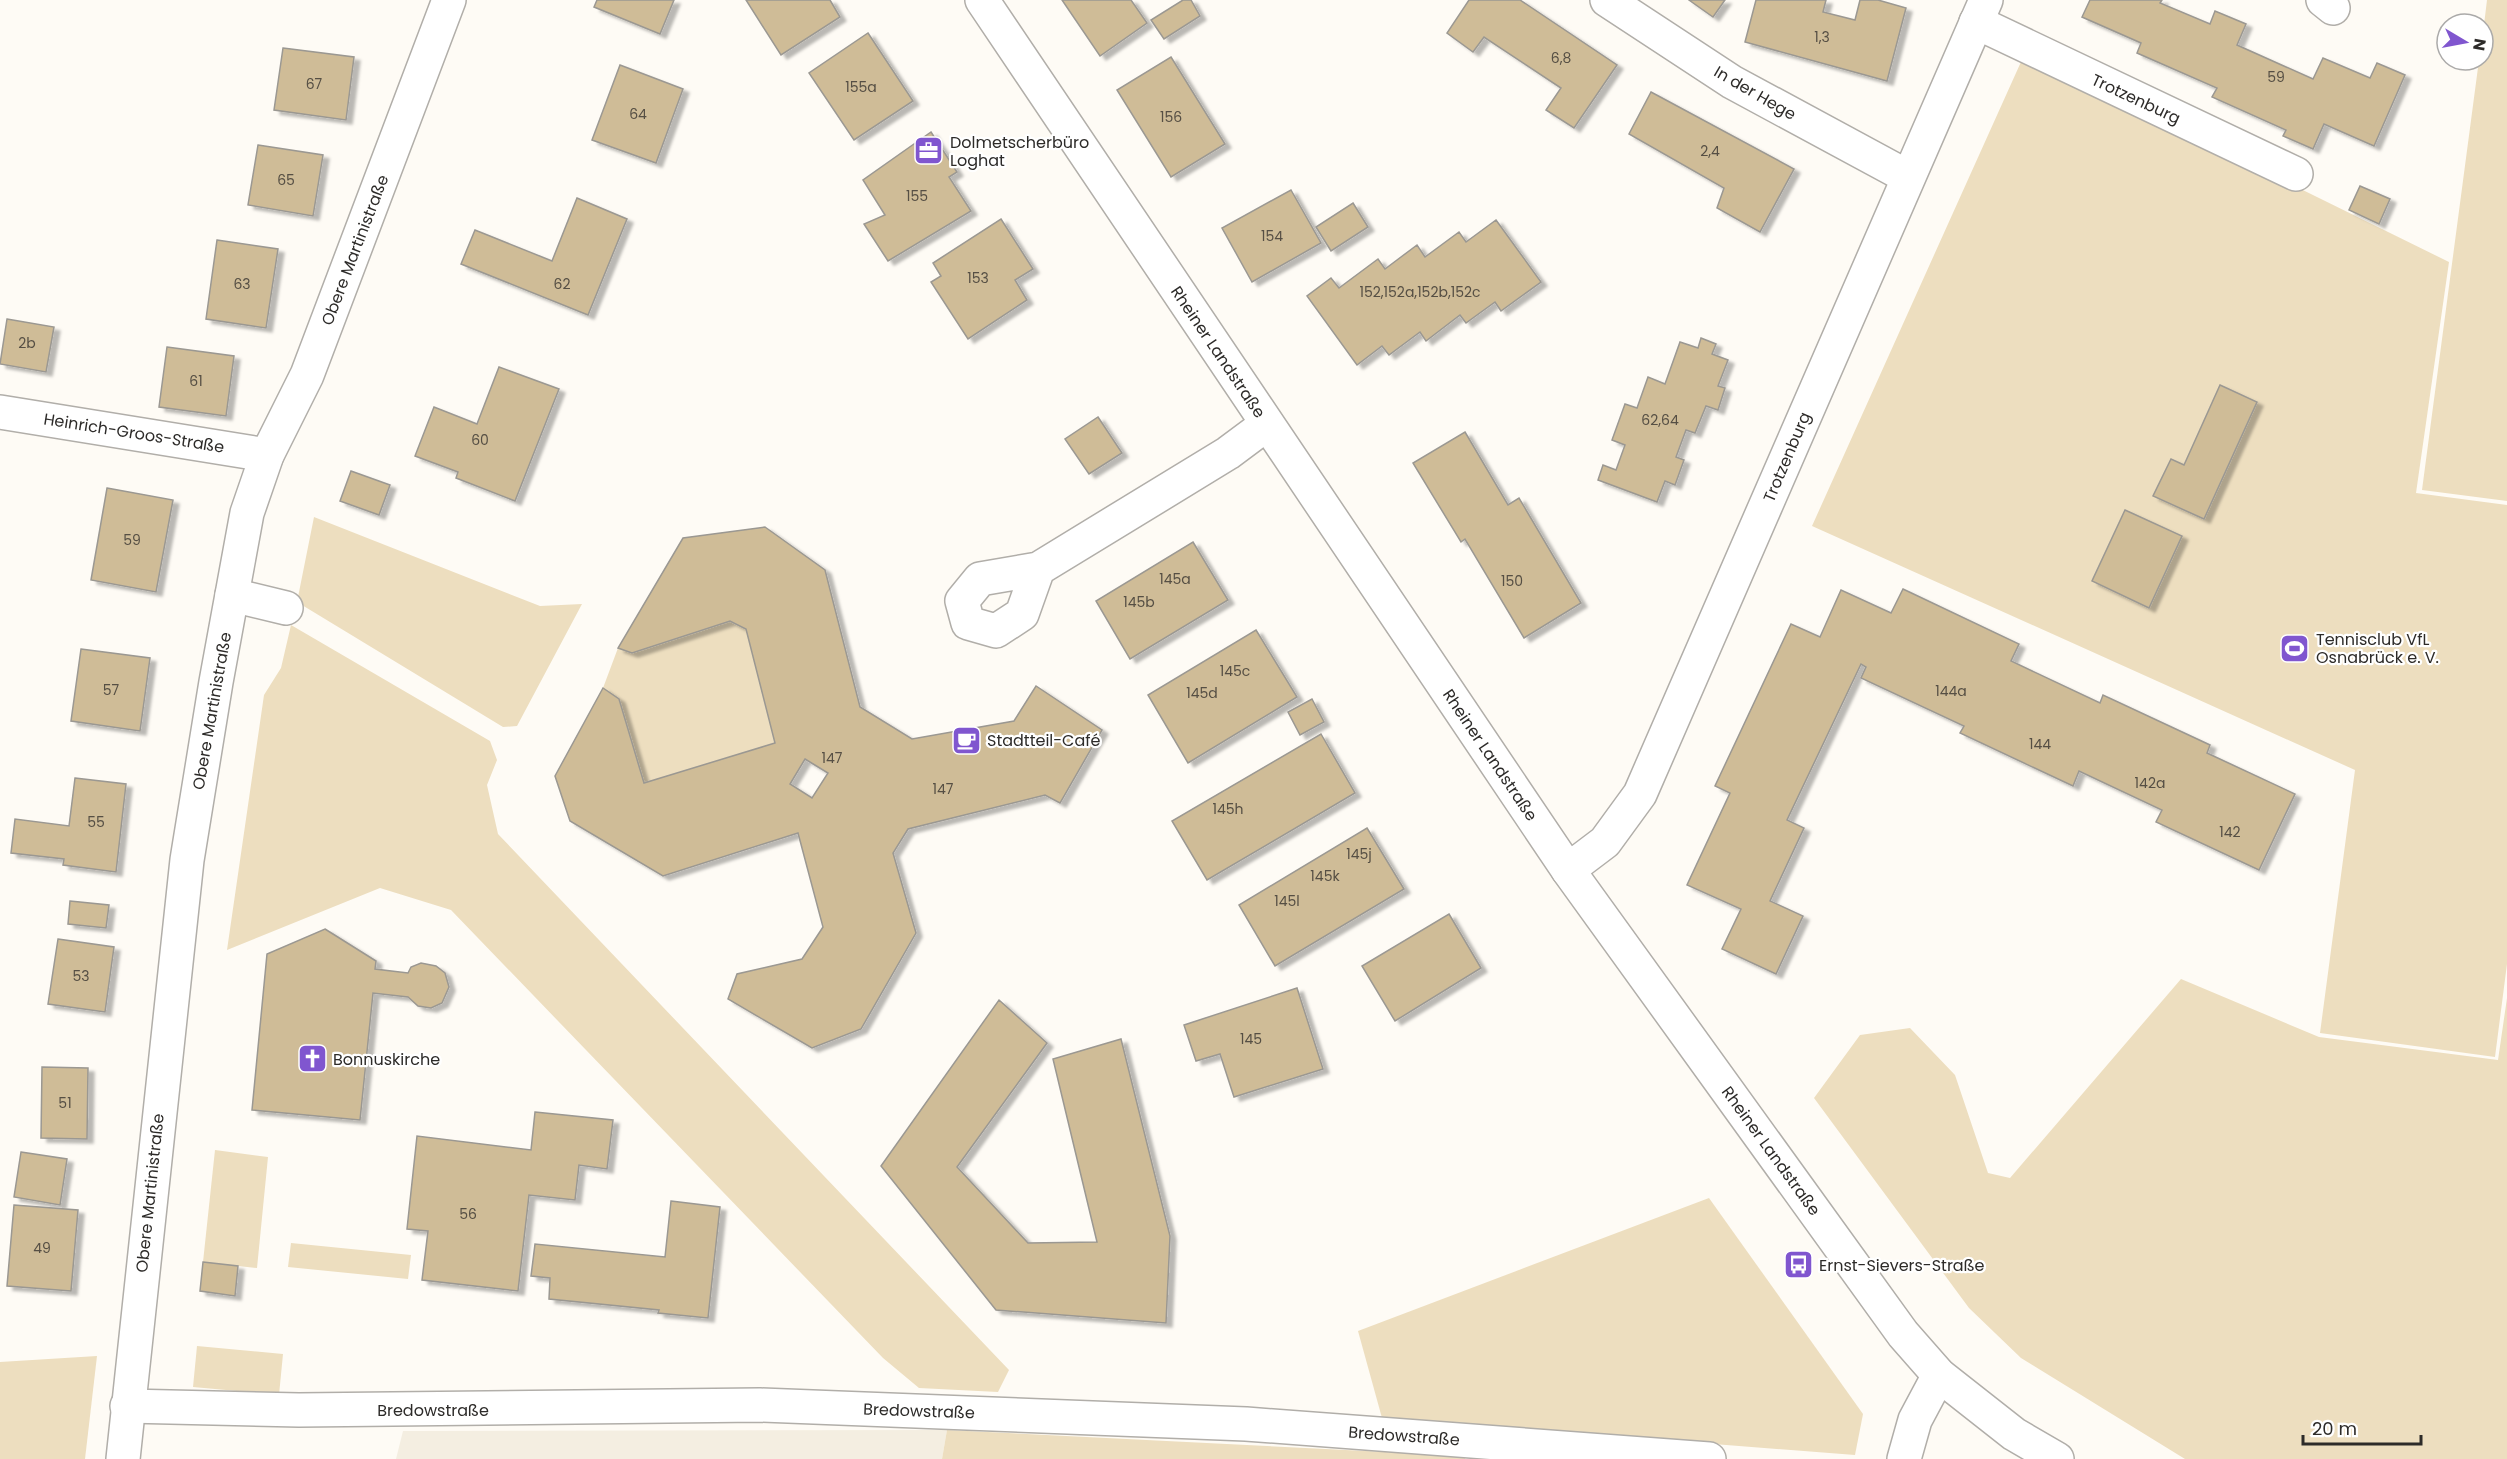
<svg xmlns="http://www.w3.org/2000/svg" width="2507" height="1459" font-family="Poppins,sans-serif">
<style>
.built{fill:#f4eee1}
.green{fill:#eddebf}
.building{fill:#cfbc97;stroke:#9b9892;stroke-width:1.5;fill-rule:evenodd;filter:url(#shadow)}
.lines{fill:none;stroke-linecap:round;stroke-linejoin:round}
.minor-casing{stroke:#b1aea9;stroke-width:36}
.minor{stroke:#fff;stroke-width:33}
.labels{text-anchor:middle;dominant-baseline:central;stroke-width:4.5;stroke-linejoin:round;paint-order:stroke}
.number-label{font-size:14px;fill:#564f44}
.street-label{font-size:16px;fill:#2d2b29;stroke:#fff}
.poi-label{font-size:16px;fill:#2d2b29;stroke:#fff;text-anchor:start}
</style>
<defs>
<filter id="shadow"><feDropShadow dx="6" dy="4" stdDeviation="1.5" flood-color="#0004"/></filter>
</defs>
<rect width="100%" height="100%" fill="#fefbf5"/>
<polygon class="built" points="947,1430 942,1459 396,1459 403,1431"/>
<g class="green">
<polygon points="2487,0 2507,0 2507,501 2422,490 2479,60 2483,60 2483,33"/>
<polygon points="2025,53 2449,262 2416,493 2507,505 2507,964 2495,1057 2320,1033 2355,770 1812,526"/>
<polygon points="314,517 540,606 582,604 517,726 503,727 297,602"/>
<polygon points="730,621 746,629 775,743 644,783 619,700 603,688 618,648 632,653"/>
<polygon points="291,625 490,741 497,760 487,785 498,834 1009,1370 998,1392 919,1388 883,1358 451,910 380,888 227,950 264,695 281,668"/>
<polygon points="2181,979 2319,1037 2498,1060 2507,998 2507,1459 2185,1459 2021,1358 1969,1308 1814,1098 1860,1035 1910,1028 1955,1075 1988,1173 2010,1178"/>
<polygon points="215,1150 268,1157 257,1268 203,1262"/>
<polygon points="1709,1198 1863,1414 1855,1455 1382,1418 1358,1331"/>
<polygon points="291,1243 411,1255 408,1279 288,1267"/>
<polygon points="197,1346 283,1354 279,1395 193,1387"/>
<polygon points="97,1356 85,1459 0,1459 0,1362"/>
<polygon points="947,1430 1466,1456 1465,1459 942,1459"/>
</g>
<g class="building">
<polygon points="597,0 674,0 660,34 594,7"/>
<polygon points="746,0 830,0 840,17 781,55"/>
<polygon points="1062,0 1131,0 1147,23 1100,56"/>
<polygon points="1183,0 1191,0 1200,16 1164,39 1151,20"/>
<polygon points="1469,0 1520,0 1617,65 1574,128 1546,110 1561,88 1484,37 1473,52 1447,33"/>
<polygon points="1689,0 1725,0 1713,17"/>
<polygon points="1756,0 1826,0 1823,12 1855,20 1860,0 1878,0 1906,8 1887,81 1745,42"/>
<polygon points="2090,0 2162,0 2160,3 2210,24 2215,11 2246,24 2237,45 2313,79 2323,58 2370,78 2377,63 2405,75 2374,146 2324,124 2313,149 2283,136 2286,130 2212,97 2217,88 2137,53 2141,43 2082,17"/>
<polygon points="868,33 913,101 854,140 809,73"/>
<polygon points="283,48 354,57 346,120 274,110"/>
<polygon points="1171,57 1225,144 1171,177 1117,90"/>
<polygon points="620,65 683,89 656,163 592,140"/>
<polygon points="1651,92 1794,169 1760,232 1717,208 1724,188 1629,134"/>
<polygon points="931,132 957,172 949,177 971,211 888,261 864,224 885,215 863,180"/>
<polygon points="258,145 323,155 313,216 248,205"/>
<polygon points="2360,186 2390,199 2379,224 2349,210"/>
<polygon points="1291,190 1321,243 1252,282 1222,228"/>
<polygon points="577,198 627,219 588,315 461,264 475,230 552,261"/>
<polygon points="1353,203 1368,227 1331,251 1316,227"/>
<polygon points="1001,219 1033,269 1015,280 1027,300 968,339 931,282 941,276 933,263"/>
<polygon points="1496,220 1541,282 1501,311 1495,302 1466,323 1460,315 1426,341 1420,332 1389,355 1382,346 1357,365 1307,296 1331,278 1339,288 1378,259 1385,269 1417,245 1425,257 1459,232 1466,242"/>
<polygon points="217,240 278,249 266,328 206,319"/>
<polygon points="7,319 54,327 46,372 0,364"/>
<polygon points="1701,338 1716,344 1712,354 1728,360 1718,386 1725,388 1718,410 1706,406 1695,433 1686,430 1676,457 1684,460 1675,485 1665,481 1657,502 1598,480 1603,465 1616,470 1625,445 1612,440 1625,404 1637,408 1648,377 1665,384 1680,342 1698,348"/>
<polygon points="167,347 234,356 226,416 159,407"/>
<polygon points="499,367 559,389 515,501 456,478 458,472 415,456 434,407 477,424"/>
<polygon points="2220,385 2257,402 2204,519 2153,496 2171,459 2184,465"/>
<polygon points="1098,417 1122,453 1089,474 1065,439"/>
<polygon points="1465,432 1508,505 1519,498 1581,603 1524,638 1465,539 1461,542 1413,463"/>
<polygon points="351,471 390,485 379,515 340,501"/>
<polygon points="107,488 173,500 156,592 91,580"/>
<polygon points="2125,510 2182,536 2149,608 2092,581"/>
<path d="M765,527L825,570L860,707L912,739L1014,721L1036,686L1102,730L1060,803L1045,795L908,829L893,853L916,933L861,1029L812,1048L728,999L737,974L802,959L823,927L798,833L663,876L570,821L555,776L603,688L619,699L644,783L775,743L746,629L730,621L632,653L618,648L683,538ZM805,759L828,773L812,798L790,784Z"/>
<polygon points="1193,542 1228,600 1130,659 1096,601"/>
<polygon points="1903,589 2019,644 2011,661 2100,703 2103,695 2210,745 2207,753 2295,794 2259,870 2156,822 2162,810 2079,771 2073,786 1960,733 1964,726 1861,678 1866,667 1861,664 1787,820 1804,828 1770,901 1803,916 1776,974 1722,949 1741,909 1687,885 1730,793 1715,786 1791,624 1820,637 1841,590 1891,613"/>
<polygon points="1256,630 1297,697 1188,763 1148,695"/>
<polygon points="81,649 150,658 140,731 71,721"/>
<polygon points="1312,699 1324,722 1300,735 1288,712"/>
<polygon points="1321,734 1355,793 1207,880 1172,821"/>
<polygon points="75,778 126,784 116,872 63,865 64,859 11,853 15,819 69,826"/>
<polygon points="1367,828 1404,889 1275,966 1239,905"/>
<polygon points="70,901 109,905 106,928 68,924"/>
<polygon points="1449,914 1481,968 1395,1021 1362,966"/>
<polygon points="325,929 376,961 375,969 408,973 411,967 421,963 436,966 445,973 449,987 442,1003 431,1008 418,1006 408,997 373,993 360,1120 252,1110 267,954"/>
<polygon points="58,939 114,947 105,1012 48,1004"/>
<polygon points="1297,988 1323,1069 1234,1097 1220,1054 1196,1061 1184,1025"/>
<polygon points="999,1000 1047,1043 957,1167 1028,1243 1097,1242 1053,1059 1121,1039 1170,1236 1166,1323 996,1310 881,1166"/>
<polygon points="42,1067 88,1068 87,1139 41,1138"/>
<polygon points="535,1112 613,1120 607,1169 579,1165 575,1200 529,1195 518,1291 422,1280 428,1231 407,1229 417,1136 531,1150"/>
<polygon points="21,1152 67,1159 60,1205 14,1197"/>
<polygon points="671,1201 720,1207 708,1318 658,1313 659,1310 549,1299 550,1278 531,1276 535,1244 665,1257"/>
<polygon points="14,1205 78,1210 71,1291 7,1286"/>
<polygon points="203,1262 238,1266 235,1296 200,1291"/>
</g>
<g class="lines">
<defs>
<g id="minor">
<polyline points="982,0 1568,870 1903,1334 1939,1375 2014,1434 2057,1459"/>
<polyline points="1607,0 1732,82 1908,177"/>
<polyline points="2323,0 2333,8"/>
<polyline points="1976,22 2296,174"/>
<polyline points="0,412 267,455"/>
<polyline points="1038,569 1022,614 996,631 968,623 962,601 980,579 1038,569 1228,453 1267,424"/>
<polyline points="232,595 286,608"/>
<polyline points="1568,870 1605,842 1640,794 1986,0"/>
<polyline points="127,1406 299,1410 760,1405 1246,1424 1709,1459"/>
<polyline points="123,1459 187,860 216,682 247,513 267,455 307,375 449,0"/>
<polyline points="1904,1459 1915,1420 1939,1375"/>
</g>
</defs>
<use href="#minor" class="minor-casing"/>
<use href="#minor" class="minor"/>
</g>
<defs>
<symbol id="office-square" viewBox="-11 -11 22 22"><rect x="-9" y="-9" width="18" height="18" rx="4" fill="#8056cf" stroke="#fff"/><path d="M-6-3h4V-5.5h4V-3h4V5H-6ZM-1-4.5V-3h2v-1.5ZM-6 0V1H6V0Z" fill="#fff"/></symbol>
<symbol id="stadium-square" viewBox="-11 -11 22 22"><rect x="-9" y="-9" width="18" height="18" rx="4" fill="#8056cf" stroke="#fff"/><path d="M0-5a6.5 5 0 1 0 0 10a6.5 5 0 1 0 0-10ZM-3.5-1.8h7v3.6h-7Z" fill="#fff"/></symbol>
<symbol id="cafe-square" viewBox="-11 -11 22 22"><rect x="-9" y="-9" width="18" height="18" rx="4" fill="#8056cf" stroke="#fff"/><path d="M-5.5-4.5H6V0H3Q3 3.5 0 3.5H-2.5Q-5.5 3.5-5.5 0ZM3-3.2v2h1.7v-2ZM-6 4.5H4V6H-6Z" fill="#fff"/></symbol>
<symbol id="church-square" viewBox="-11 -11 22 22"><rect x="-9" y="-9" width="18" height="18" rx="4" fill="#8056cf" stroke="#fff"/><path d="M-1.2-6h2.4v3.5h3.3v2.4h-3.3V6h-2.4V-.1h-3.3v-2.4h3.3Z" fill="#fff"/></symbol>
<symbol id="bus-square" viewBox="-11 -11 22 22"><rect x="-9" y="-9" width="18" height="18" rx="4" fill="#8056cf" stroke="#fff"/><path d="M-5-6H5V4H4V6H2V4H-2V6H-4V4H-5ZM-3.5-4V0h7V-4ZM-3.5 1.2v1.5H-2V1.2ZM2 1.2v1.5H3.5V1.2Z" fill="#fff"/></symbol>
</defs>
<g fill-rule="evenodd">
<use href="#office-square" x="912" y="134" width="33" height="33"/>
<use href="#stadium-square" x="2278" y="632" width="33" height="33"/>
<use href="#cafe-square" x="950" y="724" width="33" height="33"/>
<use href="#church-square" x="296" y="1042" width="33" height="33"/>
<use href="#bus-square" x="1782" y="1248" width="33" height="33"/>
</g>
<g class="labels">
<g class="number-label">
<text x="1822" y="37">1,3</text>
<text x="1561" y="58">6,8</text>
<text x="2276" y="77">59</text>
<text x="314" y="84">67</text>
<text x="861" y="87">155a</text>
<text x="638" y="114">64</text>
<text x="1171" y="117">156</text>
<text x="1710" y="151">2,4</text>
<text x="286" y="180">65</text>
<text x="917" y="196">155</text>
<text x="1272" y="236">154</text>
<text x="978" y="278">153</text>
<text x="242" y="284">63</text>
<text x="562" y="284">62</text>
<text x="1420" y="292">152,152a,152b,152c</text>
<text x="27" y="343">2b</text>
<text x="196" y="381">61</text>
<text x="1660" y="420">62,64</text>
<text x="480" y="440">60</text>
<text x="132" y="540">59</text>
<text x="1175" y="579">145a</text>
<text x="1512" y="581">150</text>
<text x="1139" y="602">145b</text>
<text x="1235" y="671">145c</text>
<text x="111" y="690">57</text>
<text x="1951" y="691">144a</text>
<text x="1202" y="693">145d</text>
<text x="2040" y="744">144</text>
<text x="832" y="758">147</text>
<text x="2150" y="783">142a</text>
<text x="943" y="789">147</text>
<text x="1228" y="809">145h</text>
<text x="96" y="822">55</text>
<text x="2230" y="832">142</text>
<text x="1359" y="854">145j</text>
<text x="1325" y="876">145k</text>
<text x="1287" y="901">145l</text>
<text x="81" y="976">53</text>
<text x="1251" y="1039">145</text>
<text x="65" y="1103">51</text>
<text x="468" y="1214">56</text>
<text x="42" y="1248">49</text>
</g>
<g class="street-label">
<text transform="translate(1755 93) rotate(30)">In der Hege</text>
<text transform="translate(2136 99) rotate(25)">Trotzenburg</text>
<text transform="translate(355 250) rotate(-69)">Obere Martinistraße</text>
<text transform="translate(1218 352) rotate(56)">Rheiner Landstraße</text>
<text transform="translate(134 433) rotate(9)">Heinrich-Groos-Straße</text>
<text transform="translate(1787 457) rotate(-67)">Trotzenburg</text>
<text transform="translate(212 711) rotate(-80)">Obere Martinistraße</text>
<text transform="translate(1490 755) rotate(56)">Rheiner Landstraße</text>
<text transform="translate(1771 1151) rotate(54)">Rheiner Landstraße</text>
<text transform="translate(150 1193) rotate(-84)">Obere Martinistraße</text>
<text x="433" y="1410">Bredowstraße</text>
<text transform="translate(919 1411) rotate(2)">Bredowstraße</text>
<text transform="translate(1404 1436) rotate(4)">Bredowstraße</text>
</g>
<g class="poi-label">
<text x="950" y="142">Dolmetscherbüro<tspan x="950" dy="18">Loghat</tspan></text>
<text x="2316" y="639">Tennisclub VfL<tspan x="2316" dy="18">Osnabrück e. V.</tspan></text>
<text x="987" y="740">Stadtteil-Café</text>
<text x="333" y="1059">Bonnuskirche</text>
<text x="1819" y="1265">Ernst-Sievers-Straße</text>
</g>
</g>
<g transform="translate(2465 42) rotate(100)"><circle r="28" fill="#ffffff" stroke="#abaaa9" stroke-width="1.5"/>
<path d="M0-4.5L10 22L0 15L-10 22Z" fill="#8056cf"/>
<text y="-9" font-size="16" font-weight="bold" text-anchor="middle" fill="#2d2b29">N</text>
</g>
<path d="M2303 1435v9h118v-9" fill="none" stroke="#2d2b29" stroke-width="3"/>
<text x="2312" y="1435" font-size="18" fill="#2d2b29" stroke="#ffffff" stroke-width="4.5" paint-order="stroke">20 m</text>
</svg>
